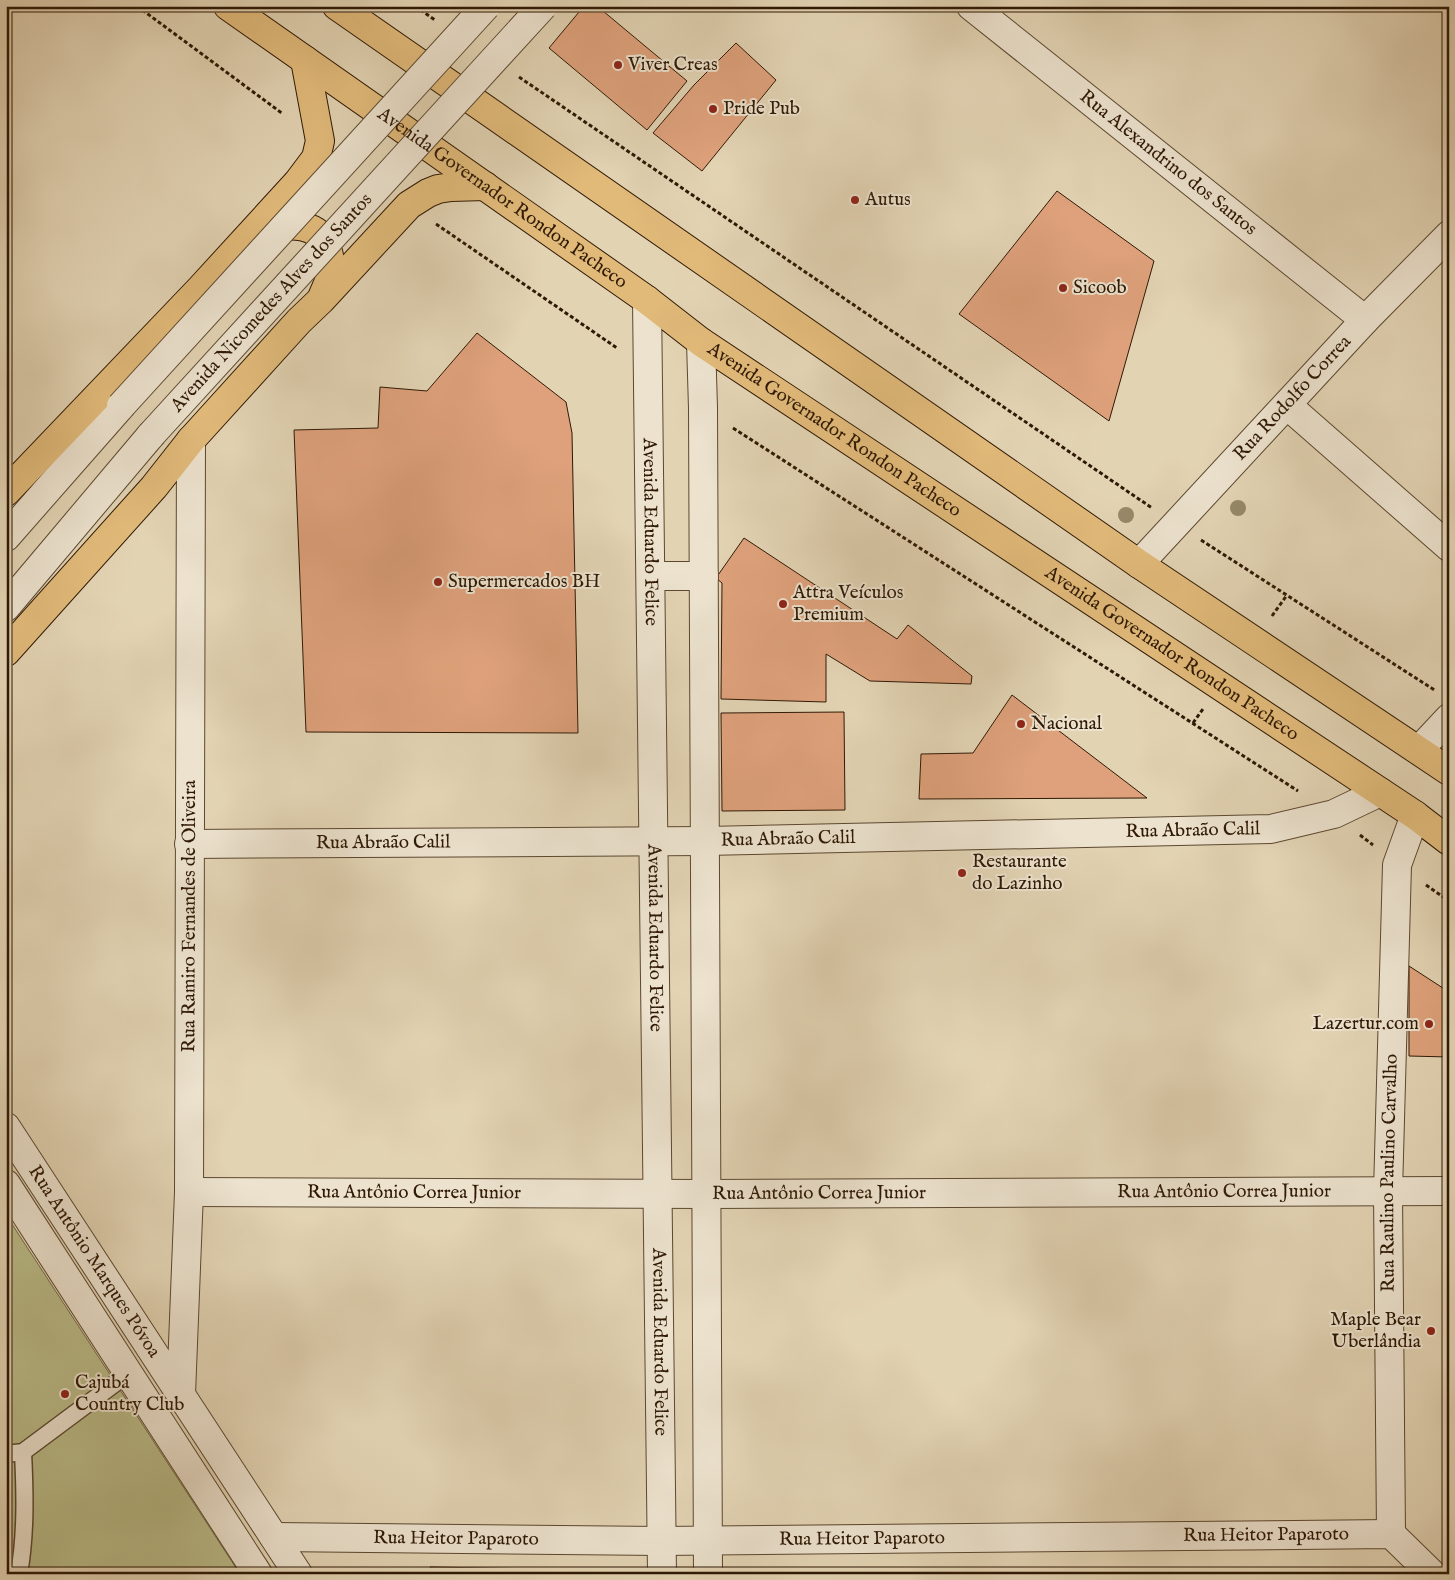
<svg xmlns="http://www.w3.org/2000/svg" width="1455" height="1580" font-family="'IM FELL English',serif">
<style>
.grass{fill:#b9bb88;stroke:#746a46}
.building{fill:#dea17b;stroke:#2f1905}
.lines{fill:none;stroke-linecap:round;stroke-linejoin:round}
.service-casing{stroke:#5c4830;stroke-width:19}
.minor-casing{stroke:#5c4830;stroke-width:30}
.tertiary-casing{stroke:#5c4830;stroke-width:30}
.primary-casing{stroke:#2f1905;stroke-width:30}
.path{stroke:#2f1905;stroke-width:3;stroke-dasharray:4 2.5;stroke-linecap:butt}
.service{stroke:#ece2ce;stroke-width:16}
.minor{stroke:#ece2ce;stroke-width:28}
.tertiary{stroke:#ece2ce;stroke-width:28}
.primary{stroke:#e1ba7a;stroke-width:28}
.tertiary-bridge-casing{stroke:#5c4830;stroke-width:30;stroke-linecap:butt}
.tertiary-bridge{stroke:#ece2ce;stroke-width:28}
.tree{fill:#968869}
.poi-dot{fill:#8f2418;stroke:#ece2ce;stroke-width:2}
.labels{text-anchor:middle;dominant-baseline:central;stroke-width:4;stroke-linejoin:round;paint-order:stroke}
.poi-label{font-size:19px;fill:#2f1905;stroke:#ece2ce;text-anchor:start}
.street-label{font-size:19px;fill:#2f1905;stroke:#ece2ce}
</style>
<rect width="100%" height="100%" fill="#e2d3b3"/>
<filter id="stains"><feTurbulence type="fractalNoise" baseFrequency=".004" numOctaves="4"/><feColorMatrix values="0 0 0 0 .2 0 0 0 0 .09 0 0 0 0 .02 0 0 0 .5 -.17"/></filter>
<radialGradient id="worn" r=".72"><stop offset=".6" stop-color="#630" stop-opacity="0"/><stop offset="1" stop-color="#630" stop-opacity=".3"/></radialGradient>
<polygon class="grass" points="6,1215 240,1574 6,1574"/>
<g class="building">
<polygon points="584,6 590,12 595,6 597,6 687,81 647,130 549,48"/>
<polygon points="736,43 776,80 702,171 653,133 694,85"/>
<polygon points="1057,191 1154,261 1109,421 959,314"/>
<polygon points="477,333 566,402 572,433 578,733 306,732 294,430 378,428 380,387 427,391"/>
<polygon points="744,538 897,639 908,625 972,676 971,684 870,681 826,654 826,702 721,699 722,583 716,578"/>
<polygon points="1012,695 1147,798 919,799 921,754 973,753"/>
<polygon points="844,712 845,810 722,811 721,713"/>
<polygon points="1409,966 1449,992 1449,1057 1409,1056"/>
<polygon points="430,1567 600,1570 600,1574 430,1574"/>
</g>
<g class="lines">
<defs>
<g id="service">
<polyline points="6,1454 23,1452 129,1373"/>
<path d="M19,1574C26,1533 25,1493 23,1452"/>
</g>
<g id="minor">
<path id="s1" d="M971,6L1365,320"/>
<polyline points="1287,405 1449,547"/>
<path id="s2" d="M1139,564L1365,320L1449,235"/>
<polyline points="1419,750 1449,718"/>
<path id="s3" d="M189,844L705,841L1271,829L1334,814L1380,792"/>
<path id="s4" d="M189,1192L707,1194L1449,1191"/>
<path id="s5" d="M181,1394L189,1192L191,440"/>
<path id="s6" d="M1391,1534L1388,1192L1397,865L1415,815"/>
<path id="s7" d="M274,1537L661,1541L1391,1534L1432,1574"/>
</g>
<g id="tertiary">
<path id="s8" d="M647,300L662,1574"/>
<polyline points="701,342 703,408 708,1574"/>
<polyline points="6,537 121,406"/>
<polyline points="651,576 704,576"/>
<polyline points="6,607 151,435"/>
<path id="s9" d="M6,1127L298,1574"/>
<polyline points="6,1184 258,1574"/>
</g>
<g id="primary">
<path id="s10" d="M228,6L647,300L701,342L1415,815L1449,841"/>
<polyline points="337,6 1139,564 1449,771"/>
<path d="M265,228C289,224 320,221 327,249C330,257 331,268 330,276C329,284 324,291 322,298"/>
<polyline points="6,492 201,288 298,182 316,158 320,141 305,60"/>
<polyline points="6,652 154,487 191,440 299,321 321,300 409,205 428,193 438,189 451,187 485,186"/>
</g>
</defs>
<use href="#service" class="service-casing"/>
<use href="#minor" class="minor-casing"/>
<use href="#tertiary" class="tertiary-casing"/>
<use href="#primary" class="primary-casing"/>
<g class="path">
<polyline points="137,6 283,114"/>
<polyline points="415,6 435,20"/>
<polyline points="519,77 1152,508"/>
<polyline points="436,224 617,348"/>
<polyline points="733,428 1298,791"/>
<polyline points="1201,540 1436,691"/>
<polyline points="1272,616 1287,595"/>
<polyline points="1193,723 1203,709"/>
<polyline points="1360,835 1373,845"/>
<polyline points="1426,885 1449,901"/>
</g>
<use href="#service" class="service"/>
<use href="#minor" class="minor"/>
<use href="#tertiary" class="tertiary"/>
<use href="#primary" class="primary"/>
<defs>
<g id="tertiary-bridge">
<polyline points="121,406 486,6"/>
<path id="s11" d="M151,435L543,6"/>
</g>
</defs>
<use href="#tertiary-bridge" class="tertiary-bridge-casing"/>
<use href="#tertiary-bridge" class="tertiary-bridge"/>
</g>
<g class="tree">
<circle cx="1238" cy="508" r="8"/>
<circle cx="1126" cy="515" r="8"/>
</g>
<g class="poi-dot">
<circle cx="618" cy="65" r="5"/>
<circle cx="713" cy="109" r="5"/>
<circle cx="855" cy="200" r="5"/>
<circle cx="1063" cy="288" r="5"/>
<circle cx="438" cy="582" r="5"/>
<circle cx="783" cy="604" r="5"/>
<circle cx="1021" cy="724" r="5"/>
<circle cx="962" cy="873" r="5"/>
<circle cx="1429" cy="1024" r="5"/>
<circle cx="1431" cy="1331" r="5"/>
<circle cx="65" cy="1394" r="5"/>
</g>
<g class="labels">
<g class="poi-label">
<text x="628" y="65">Viver Creas</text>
<text x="723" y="109">Pride Pub</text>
<text x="865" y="200">Autus</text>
<text x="1073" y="288">Sicoob</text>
<text x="448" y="582">Supermercados BH</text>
<text x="793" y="593">Attra Veículos<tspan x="793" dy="22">Premium</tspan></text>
<text x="1031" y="724">Nacional</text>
<text x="972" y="862">Restaurante<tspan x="972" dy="22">do Lazinho</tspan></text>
<text x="1419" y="1024" text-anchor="end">Lazertur.com</text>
<text x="1421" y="1320" text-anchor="end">Maple Bear<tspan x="1421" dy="22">Uberlândia</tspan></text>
<text x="75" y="1383">Cajubá<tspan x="75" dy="22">Country Club</tspan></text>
</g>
<g class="street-label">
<text stroke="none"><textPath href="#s1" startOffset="252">Rua Alexandrino dos Santos</textPath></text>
<text stroke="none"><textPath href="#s10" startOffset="335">Avenida Governador Rondon Pacheco</textPath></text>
<text stroke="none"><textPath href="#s11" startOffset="179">Avenida Nicomedes Alves dos Santos</textPath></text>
<text stroke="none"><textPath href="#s2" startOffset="226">Rua Rodolfo Correa</textPath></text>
<text stroke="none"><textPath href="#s10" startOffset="740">Avenida Governador Rondon Pacheco</textPath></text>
<text stroke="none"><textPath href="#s8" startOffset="232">Avenida Eduardo Felice</textPath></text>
<text stroke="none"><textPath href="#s10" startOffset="1145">Avenida Governador Rondon Pacheco</textPath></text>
<text stroke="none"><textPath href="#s3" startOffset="1004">Rua Abraão Calil</textPath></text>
<text stroke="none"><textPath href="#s3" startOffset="599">Rua Abraão Calil</textPath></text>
<text stroke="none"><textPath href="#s3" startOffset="194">Rua Abraão Calil</textPath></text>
<text stroke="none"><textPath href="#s5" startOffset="478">Rua Ramiro Fernandes de Oliveira</textPath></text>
<text stroke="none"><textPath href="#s8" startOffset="638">Avenida Eduardo Felice</textPath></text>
<text stroke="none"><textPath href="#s6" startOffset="361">Rua Raulino Paulino Carvalho</textPath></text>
<text stroke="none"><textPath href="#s4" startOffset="1035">Rua Antônio Correa Junior</textPath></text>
<text stroke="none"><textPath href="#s4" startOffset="225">Rua Antônio Correa Junior</textPath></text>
<text stroke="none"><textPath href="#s4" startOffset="630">Rua Antônio Correa Junior</textPath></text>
<text stroke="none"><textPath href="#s9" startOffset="161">Rua Antônio Marques Póvoa</textPath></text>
<text stroke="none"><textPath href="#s8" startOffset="1042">Avenida Eduardo Felice</textPath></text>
<text stroke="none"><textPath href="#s7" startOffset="992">Rua Heitor Paparoto</textPath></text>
<text stroke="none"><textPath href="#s7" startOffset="182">Rua Heitor Paparoto</textPath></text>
<text stroke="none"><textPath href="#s7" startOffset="588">Rua Heitor Paparoto</textPath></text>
</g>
</g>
<rect width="1455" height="1580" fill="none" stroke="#e2d3b3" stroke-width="25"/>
<rect x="8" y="8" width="1440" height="1565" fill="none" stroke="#2f1905" stroke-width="2.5"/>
<rect x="12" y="12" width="1430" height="1555" fill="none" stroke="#2f1905"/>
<rect width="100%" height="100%" filter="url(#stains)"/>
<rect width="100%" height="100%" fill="url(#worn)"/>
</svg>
